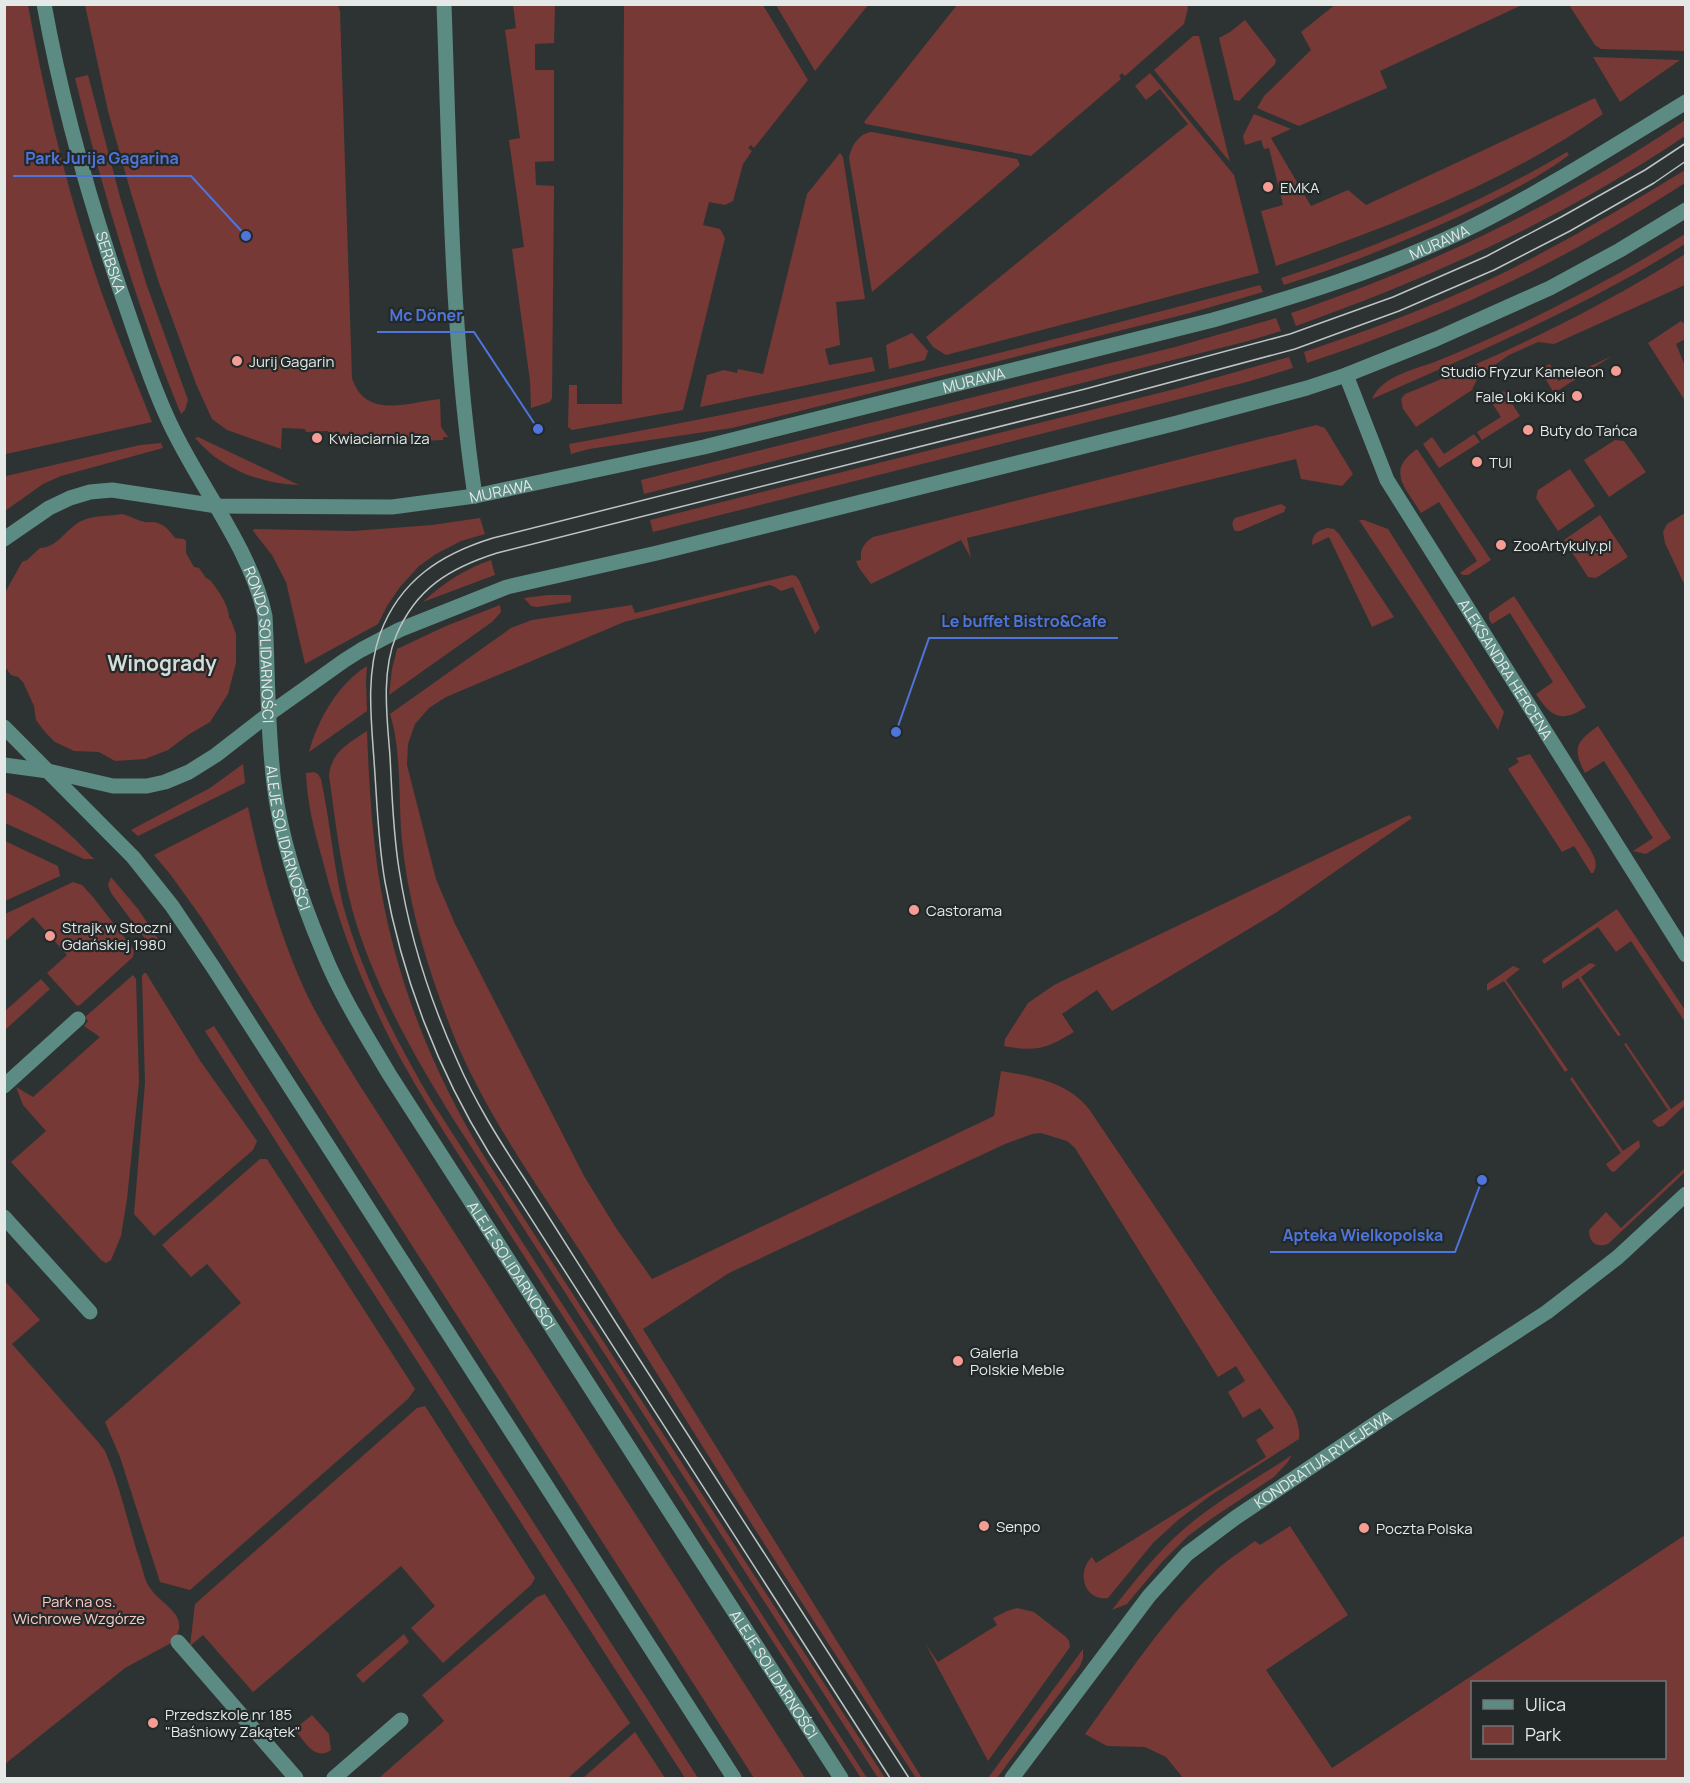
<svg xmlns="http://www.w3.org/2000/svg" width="1690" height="1783" font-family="Manrope,sans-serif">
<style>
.green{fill:#763936;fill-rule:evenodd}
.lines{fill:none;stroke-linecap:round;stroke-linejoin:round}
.minor{stroke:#5c8b83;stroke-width:15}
.tram{stroke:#bec4c3;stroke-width:1.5}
.poi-dot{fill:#f59c95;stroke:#232928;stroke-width:2}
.labels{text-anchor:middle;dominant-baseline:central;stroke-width:4.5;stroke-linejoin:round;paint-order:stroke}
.poi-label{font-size:15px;fill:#e4e9e8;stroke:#232928;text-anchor:start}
.street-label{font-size:15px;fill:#e4e9e8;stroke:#232928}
.park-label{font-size:15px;fill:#fdcac5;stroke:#232928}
.district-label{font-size:21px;font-weight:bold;fill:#d3dcda;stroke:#232928}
.leader{fill:none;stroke:#4f75dc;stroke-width:2}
.callout-dot{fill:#4f75dc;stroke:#232928;stroke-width:2}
.callout-label{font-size:16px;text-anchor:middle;font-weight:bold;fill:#4f75dc;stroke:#232928;stroke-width:4.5;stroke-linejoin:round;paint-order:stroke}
</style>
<rect width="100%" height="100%" fill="#2d3332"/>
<g class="green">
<polygon points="1336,4 1522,4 1522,5 1380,71 1387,88 1299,126 1257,108 1264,96 1311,50 1301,32"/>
<path d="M4,5H28C45,99 68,194 99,285C115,331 134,376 152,422L6,454Z"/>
<path d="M85,5H338L340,11L352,378C365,419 406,403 440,399L441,427L448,437H443V440L328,445V431L306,432L305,429L282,428L281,449L227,430L212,419L196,384L158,280L131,193L108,111Z"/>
<polygon points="513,5 555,5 554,43 535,44 535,70 554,70 554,161 535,162 536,185 554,186 552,398 550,402 531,408 530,381 512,249 524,247 509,140 520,138 505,30 516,28"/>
<polygon points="624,5 763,5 808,80 754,148 751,145 748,148 752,151 743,164 733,201 725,205 709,202 703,225 720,229 725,238 683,410 572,430 568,427 569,385 577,385 577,404 622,404"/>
<polygon points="776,5 868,5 815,71"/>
<polygon points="957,5 1187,4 1188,8 1184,24 1125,76 1122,73 1119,76 1121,79 1031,156 866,124 864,122"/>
<polygon points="1569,5 1685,5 1685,51 1601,49 1595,45"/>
<polygon points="1245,20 1276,60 1275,64 1239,101 1234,100 1219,38 1230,32"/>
<polygon points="1193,36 1199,36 1230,162 1154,70"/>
<polygon points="1593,57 1680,60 1620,102"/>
<polygon points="1150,73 1234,175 1259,273 946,355 933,347 926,337 1188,124 1160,89 1146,100 1135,86"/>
<path d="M88,75L120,197L146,283L188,400L185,410L181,414C136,305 103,193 75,78Z"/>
<path d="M1595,98L1603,114C1505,183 1389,227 1276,266L1261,211L1283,205L1269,148L1264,149L1261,140L1245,145L1243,136L1254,114L1291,129L1271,138L1311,206L1348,190L1366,205Z"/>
<path d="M1685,120V136C1564,218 1433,277 1296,326L1291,313C1431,266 1563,202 1685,120Z"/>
<path d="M872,132L1017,159L1020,165L872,292L849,158C851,146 859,133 872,132Z"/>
<path d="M1567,152L1569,155C1536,180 1499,197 1462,215C1403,242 1345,266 1284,285L1281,278C1380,246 1477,205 1567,152Z"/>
<polygon points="840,153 843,157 865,299 836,302 840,345 825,349 829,365 872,357 875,371 700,407 707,375 724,370 737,373 738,369 763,374 807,194"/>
<path d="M1685,170V183C1651,205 1616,226 1580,246C1493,294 1401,332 1307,363L1304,352C1370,330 1436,305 1499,275C1563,243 1625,207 1685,170Z"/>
<path d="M1685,234V244C1586,306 1479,352 1372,399C1383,375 1414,370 1437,361C1523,326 1606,283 1685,234Z"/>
<path d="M1685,254V285L1554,344L1538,342L1509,355L1478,377L1472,390L1416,427L1403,409L1401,399L1405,394C1502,355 1597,310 1685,254Z"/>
<path d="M1260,285L1263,292L1190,313L732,428L589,449L571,454L569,444C679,424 789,402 899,377C1020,349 1140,317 1260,285Z"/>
<polygon points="1276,318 1281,331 1248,341 644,494 641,480 1175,347"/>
<polygon points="1681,321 1685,324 1685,339 1676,344 1685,366 1685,401 1648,343"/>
<polygon points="912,333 928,351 925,360 889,369 886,345"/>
<polygon points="1612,356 1554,393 1540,370 1540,368 1550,364 1558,381"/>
<polygon points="1289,357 1293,368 1247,382 653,532 650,520 1179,388"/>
<polygon points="1504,391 1520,416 1482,440 1477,432 1501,417 1490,400"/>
<path d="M1316,425L1325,428L1353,474L1342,486L1301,479L1296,459L967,538L971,558L961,540L871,584L859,568L856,561L861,560C860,549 864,543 873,537Z"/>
<polygon points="1474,434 1480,442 1439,468 1423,444 1432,437 1444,454"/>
<path d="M198,437L299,485C260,484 220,468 195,438Z"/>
<polygon points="1615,440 1624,441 1646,472 1609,497 1584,460"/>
<polygon points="161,443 163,448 61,476 43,484 5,511 6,476 140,445"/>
<path d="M1417,449L1491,560L1468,575H1463L1460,573L1477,561L1439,502L1421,513C1406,488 1385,471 1417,449Z"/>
<polygon points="1570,469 1595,506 1558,531 1536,498 1538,490"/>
<path d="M1281,504L1286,507L1284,512L1240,531H1235C1232,526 1231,523 1235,518Z"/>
<polygon points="1685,513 1685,586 1665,543 1663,532 1667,524"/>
<path d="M122,514C130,516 134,519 141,521C147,523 146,522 151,522C163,522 169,530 175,538L184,539L186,541V553L194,567L199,568L206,578L210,580C218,590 229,605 229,618L231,620L236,634V663L228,694L210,722L188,735L168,750L145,759L115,761L99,752L74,751L55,742L45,732L36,720L34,706L23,682L18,677L11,675L5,667L6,591L22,562L27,560L40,548C55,548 64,533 75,525C89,514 106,517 122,514Z"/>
<polygon points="1600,515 1628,557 1596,578 1588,577 1564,540"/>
<polygon points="480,518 485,534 461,541 436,554 419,566 400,587 387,606 378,624 305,664 286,582 272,555 253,531 254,529 353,531 432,525"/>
<polygon points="1359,520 1364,520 1388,529 1504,712 1498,730"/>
<path d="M1327,528L1334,529L1339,534L1394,617L1372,627L1329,537L1312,545C1312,534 1317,531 1327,528Z"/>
<path d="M491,560L495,575L423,602C443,583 465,569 491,560Z"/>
<path d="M792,575L796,576L799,580L820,628L815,634L793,587L781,591L773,586L769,585L624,622L446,697L429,708L415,724L408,744L407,765L436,879L455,924L584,1176L616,1228L652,1279L994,1116L1001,1071C1032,1076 1068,1082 1089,1109L1293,1411C1297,1420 1300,1428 1299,1439L1210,1496L1178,1520L1153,1543L1108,1598C1084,1601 1076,1572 1092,1557L1096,1563L1266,1457L1256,1440L1274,1428L1260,1408L1243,1418L1228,1392L1245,1381L1236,1366L1218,1377L1075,1148L1067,1141L1041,1133L1032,1134L1005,1144L729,1273L643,1329L922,1778H916C812,1620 710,1460 610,1298C564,1223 509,1151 470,1072C458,1048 449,1024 440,999C422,949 407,894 402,840C398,801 402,752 390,714L511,628L532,620L632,605L635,613Z"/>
<polygon points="548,595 571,595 571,602 537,607 531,606 524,598"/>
<path d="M1514,596L1586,707C1561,724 1550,716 1536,694L1553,682L1510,613L1492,624L1489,619V613Z"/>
<polygon points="500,605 501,612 492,622 389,695 392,669 397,649 446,626"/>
<path d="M367,666L366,681L367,711L309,752C318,719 338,684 367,666Z"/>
<path d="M1598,726L1671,838L1646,854L1633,851L1653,838L1604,761L1585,773C1572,748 1576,742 1598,726Z"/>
<path d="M367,731C369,784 372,837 381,890C398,986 436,1079 487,1161L885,1778H878L457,1125C418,1063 381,998 358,929C342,879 336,827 329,775C332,751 348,744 367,731Z"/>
<path d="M1530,754L1590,849C1594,857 1599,864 1593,873H1591L1574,846L1562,852L1508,769L1519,762L1516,758Z"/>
<polygon points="243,764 245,783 138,836 131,830 210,788"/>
<path d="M314,772L318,774L321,779C330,821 333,863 343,905C362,974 395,1039 431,1100L867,1778H861L444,1132C424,1099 404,1067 387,1033C359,977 337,918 322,858C314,830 307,802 306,773Z"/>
<path d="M5,792C44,809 65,828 94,859H84L5,823Z"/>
<path d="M248,807C261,868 277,927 302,984C317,1018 338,1049 357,1081L805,1778H754L201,917L170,874L154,855Z"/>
<path d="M1409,815L1412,818L1277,912L1112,1011L1097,990L1062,1014L1074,1032C1046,1049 1037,1052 1004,1046L1005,1039L1028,1003L1054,985Z"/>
<polygon points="5,841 58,866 60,876 5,901"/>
<polygon points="111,877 138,909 160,942 152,948 111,893 108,885"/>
<polygon points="73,882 82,885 93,897 134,950 133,957 80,1005 77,1006 47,973 67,955 33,917 4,942 5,914"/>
<polygon points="1617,909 1685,1010 1685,1022 1631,941 1616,952 1598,927 1544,964 1542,960"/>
<polygon points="1590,963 1596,965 1581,977 1621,1035 1618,1036 1578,978 1562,989 1562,982"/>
<polygon points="1513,966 1520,969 1506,980 1568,1070 1565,1072 1504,981 1487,991 1487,984"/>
<polygon points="144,973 146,973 201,1062 257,1141 253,1150 154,1236 134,1214 145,1083 142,976"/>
<polygon points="133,975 136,979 139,1082 127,1199 121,1236 111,1260 106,1263 101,1260 11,1162 46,1131 23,1105 16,1087 33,1097 100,1037 84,1026 88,1021 85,1017"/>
<polygon points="41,979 50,989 5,1030 5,1011"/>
<polygon points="214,1026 698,1778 685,1778 205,1031"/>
<polygon points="1626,1043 1671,1109 1685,1099 1685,1105 1663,1126 1658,1127 1652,1121 1668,1110 1624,1044"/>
<polygon points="1572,1077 1623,1151 1639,1140 1640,1147 1614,1172 1611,1171 1606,1164 1621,1153 1570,1079"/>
<polygon points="260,1159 267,1159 415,1389 408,1399 190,1590 160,1582 120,1457 105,1422 241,1303 207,1264 191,1277 162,1245"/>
<path d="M1685,1168V1172L1608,1244C1596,1248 1589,1242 1589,1230L1606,1212L1621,1228Z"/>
<path d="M5,1281L40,1320L12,1344L99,1443L105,1451C119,1483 127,1519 137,1552C141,1562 143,1574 147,1583C157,1605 196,1614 171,1643L125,1668L5,1764Z"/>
<polygon points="425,1406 535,1578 531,1585 443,1663 411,1628 435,1606 401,1566 253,1692 203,1635 190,1646 195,1604 417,1408"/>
<path d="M1292,1455L1287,1463L1274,1477L1211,1519L1188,1536L1162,1562L1127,1604L1112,1610C1131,1585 1152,1559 1175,1537C1209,1505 1253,1481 1292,1455Z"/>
<path d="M1290,1526L1348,1615L1266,1670L1332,1768L1685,1535V1778H1183L1166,1757L1145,1747L1107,1746L1085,1734C1125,1679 1162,1621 1211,1575C1224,1562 1240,1552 1255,1541L1260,1545ZM1664,1682V1758H1472V1682Z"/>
<polygon points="545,1594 630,1723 568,1778 379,1778 444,1721 422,1695 537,1597"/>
<polygon points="1017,1608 1034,1612 1066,1637 1069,1641 1070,1647 988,1761 926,1645 938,1662 997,1625 993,1618 1007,1611"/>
<polygon points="404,1634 409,1642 363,1683 356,1675"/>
<polygon points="1083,1649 1083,1658 1080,1666 997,1778 988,1778"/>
<path d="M312,1715L329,1734L331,1750C315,1762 303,1740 295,1729Z"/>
<polygon points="635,1732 665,1778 583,1778"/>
</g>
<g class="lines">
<g class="minor">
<path id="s1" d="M44,4C62,103 90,203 123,298C137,338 149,378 167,417C196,483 250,545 265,616C268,671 267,728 274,784C281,842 301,900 324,954C341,996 366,1035 389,1074L841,1778"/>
<path d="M444,4C450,169 451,334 475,496"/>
<path id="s2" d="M1346,375L1387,480L1686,955"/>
<path id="s3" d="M4,539L49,508L70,498L90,492L112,490L217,506L392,507L475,496L704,447L1213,320C1298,296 1381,270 1461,232C1539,194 1612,147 1686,102"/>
<polyline points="4,727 133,857 172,906 213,967 734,1778"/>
<polyline points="4,765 48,771 113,786 147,786 165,782 189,772 216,755 269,714 345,660 361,650 399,630 507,587 657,553 1177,423 1307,388 1346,375 1436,339 1550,288 1620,250 1686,210"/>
<polyline points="4,1086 78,1019"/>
<polyline points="4,1217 90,1312"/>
<polyline points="178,1642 296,1778"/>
<polyline points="334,1778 401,1720"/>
<path id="s4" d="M1012,1778L1149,1596L1187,1554L1235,1518L1385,1417L1547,1312L1618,1257L1686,1194"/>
</g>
<g class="tram">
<path d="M890,1778L489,1153C438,1071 402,977 385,882C378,842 377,801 374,760C371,718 366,674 380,634C400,580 441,554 493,538L1085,389L1290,334L1393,297L1487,256L1561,217L1645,170L1686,143"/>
<path d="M909,1778C812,1626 713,1475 616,1323C585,1274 554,1226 524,1178C499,1140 475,1102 457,1060C430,1000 409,935 399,869C393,832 392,794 390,756C387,717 381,673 396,636C416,588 450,568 497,553L1089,404L1295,349L1399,311L1494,270L1570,231L1654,183L1686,161"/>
</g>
</g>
<g class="poi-dot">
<circle cx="1268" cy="187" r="6"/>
<circle cx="237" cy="361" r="6"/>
<circle cx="1616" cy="371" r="6"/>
<circle cx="1577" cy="396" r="6"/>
<circle cx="1528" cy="430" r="6"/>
<circle cx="317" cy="438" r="6"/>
<circle cx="1477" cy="462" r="6"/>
<circle cx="1501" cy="545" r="6"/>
<circle cx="914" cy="910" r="6"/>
<circle cx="50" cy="936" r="6"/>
<circle cx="958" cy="1361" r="6"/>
<circle cx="984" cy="1526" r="6"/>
<circle cx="1364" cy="1528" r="6"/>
<circle cx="153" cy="1723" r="6"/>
</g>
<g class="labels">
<g class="poi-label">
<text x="1280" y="187">EMKA</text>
<text x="249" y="361">Jurij Gagarin</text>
<text x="1604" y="371" text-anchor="end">Studio Fryzur Kameleon</text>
<text x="1565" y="396" text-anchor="end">Fale Loki Koki</text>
<text x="1540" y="430">Buty do Tańca</text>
<text x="329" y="438">Kwiaciarnia Iza</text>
<text x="1489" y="462">TUI</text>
<text x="1513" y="545">ZooArtykuly.pl</text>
<text x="926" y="910">Castorama</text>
<text x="62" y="927">Strajk w Stoczni<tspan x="62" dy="17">Gdańskiej 1980</tspan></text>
<text x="970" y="1352">Galeria<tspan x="970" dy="17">Polskie Meble</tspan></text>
<text x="996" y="1526">Senpo</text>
<text x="1376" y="1528">Poczta Polska</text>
<text x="165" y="1714">Przedszkole nr 185<tspan x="165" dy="17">"Baśniowy Zakątek"</tspan></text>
</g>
<g class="street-label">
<text stroke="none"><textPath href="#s3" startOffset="1484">MURAWA</textPath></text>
<text stroke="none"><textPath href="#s1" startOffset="267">SERBSKA</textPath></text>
<text stroke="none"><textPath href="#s3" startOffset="998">MURAWA</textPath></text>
<text stroke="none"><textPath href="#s3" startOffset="512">MURAWA</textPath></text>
<text stroke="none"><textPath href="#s1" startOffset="682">RONDO SOLIDARNOŚCI</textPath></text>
<text stroke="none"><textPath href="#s2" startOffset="336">ALEKSANDRA HERCENA</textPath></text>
<text stroke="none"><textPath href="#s1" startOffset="878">ALEJE SOLIDARNOŚCI</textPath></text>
<text stroke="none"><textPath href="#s1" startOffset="1364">ALEJE SOLIDARNOŚCI</textPath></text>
<text stroke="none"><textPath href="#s4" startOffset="450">KONDRATIJA RYLEJEWA</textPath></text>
<text stroke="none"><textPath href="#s1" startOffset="1850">ALEJE SOLIDARNOŚCI</textPath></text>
</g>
<g class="park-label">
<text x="79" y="1601">Park na os.<tspan x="79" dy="17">Wichrowe Wzgórze</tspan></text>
</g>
<g class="district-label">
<text x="162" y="663">Winogrady</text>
</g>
</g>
<path class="leader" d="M246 236L191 176H13M538 429L474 332H377M896 732L929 638H1118M1482 1180L1455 1252H1270"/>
<g class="callout-dot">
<circle cx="246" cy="236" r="6"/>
<circle cx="538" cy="429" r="6"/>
<circle cx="896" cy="732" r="6"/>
<circle cx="1482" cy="1180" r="6"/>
</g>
<g class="callout-label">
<text x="102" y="164">Park Jurija Gagarina</text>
<text x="426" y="321">Mc Döner</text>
<text x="1024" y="627">Le buffet Bistro&amp;Cafe</text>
<text x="1363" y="1241">Apteka Wielkopolska</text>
</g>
<rect width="1690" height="1783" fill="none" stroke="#e4e9e8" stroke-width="12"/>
<rect x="1471" y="1681" width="195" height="78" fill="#232928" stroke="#707675" stroke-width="1.5"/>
<rect x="1483" y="1700" width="30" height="9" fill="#5c8b83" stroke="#707675" stroke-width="1.5"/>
<text x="1525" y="1711" font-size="18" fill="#e4e9e8">Ulica</text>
<rect x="1483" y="1726" width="30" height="18" fill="#763936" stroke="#707675" stroke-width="1.5"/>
<text x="1525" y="1741" font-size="18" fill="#e4e9e8">Park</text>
</svg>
